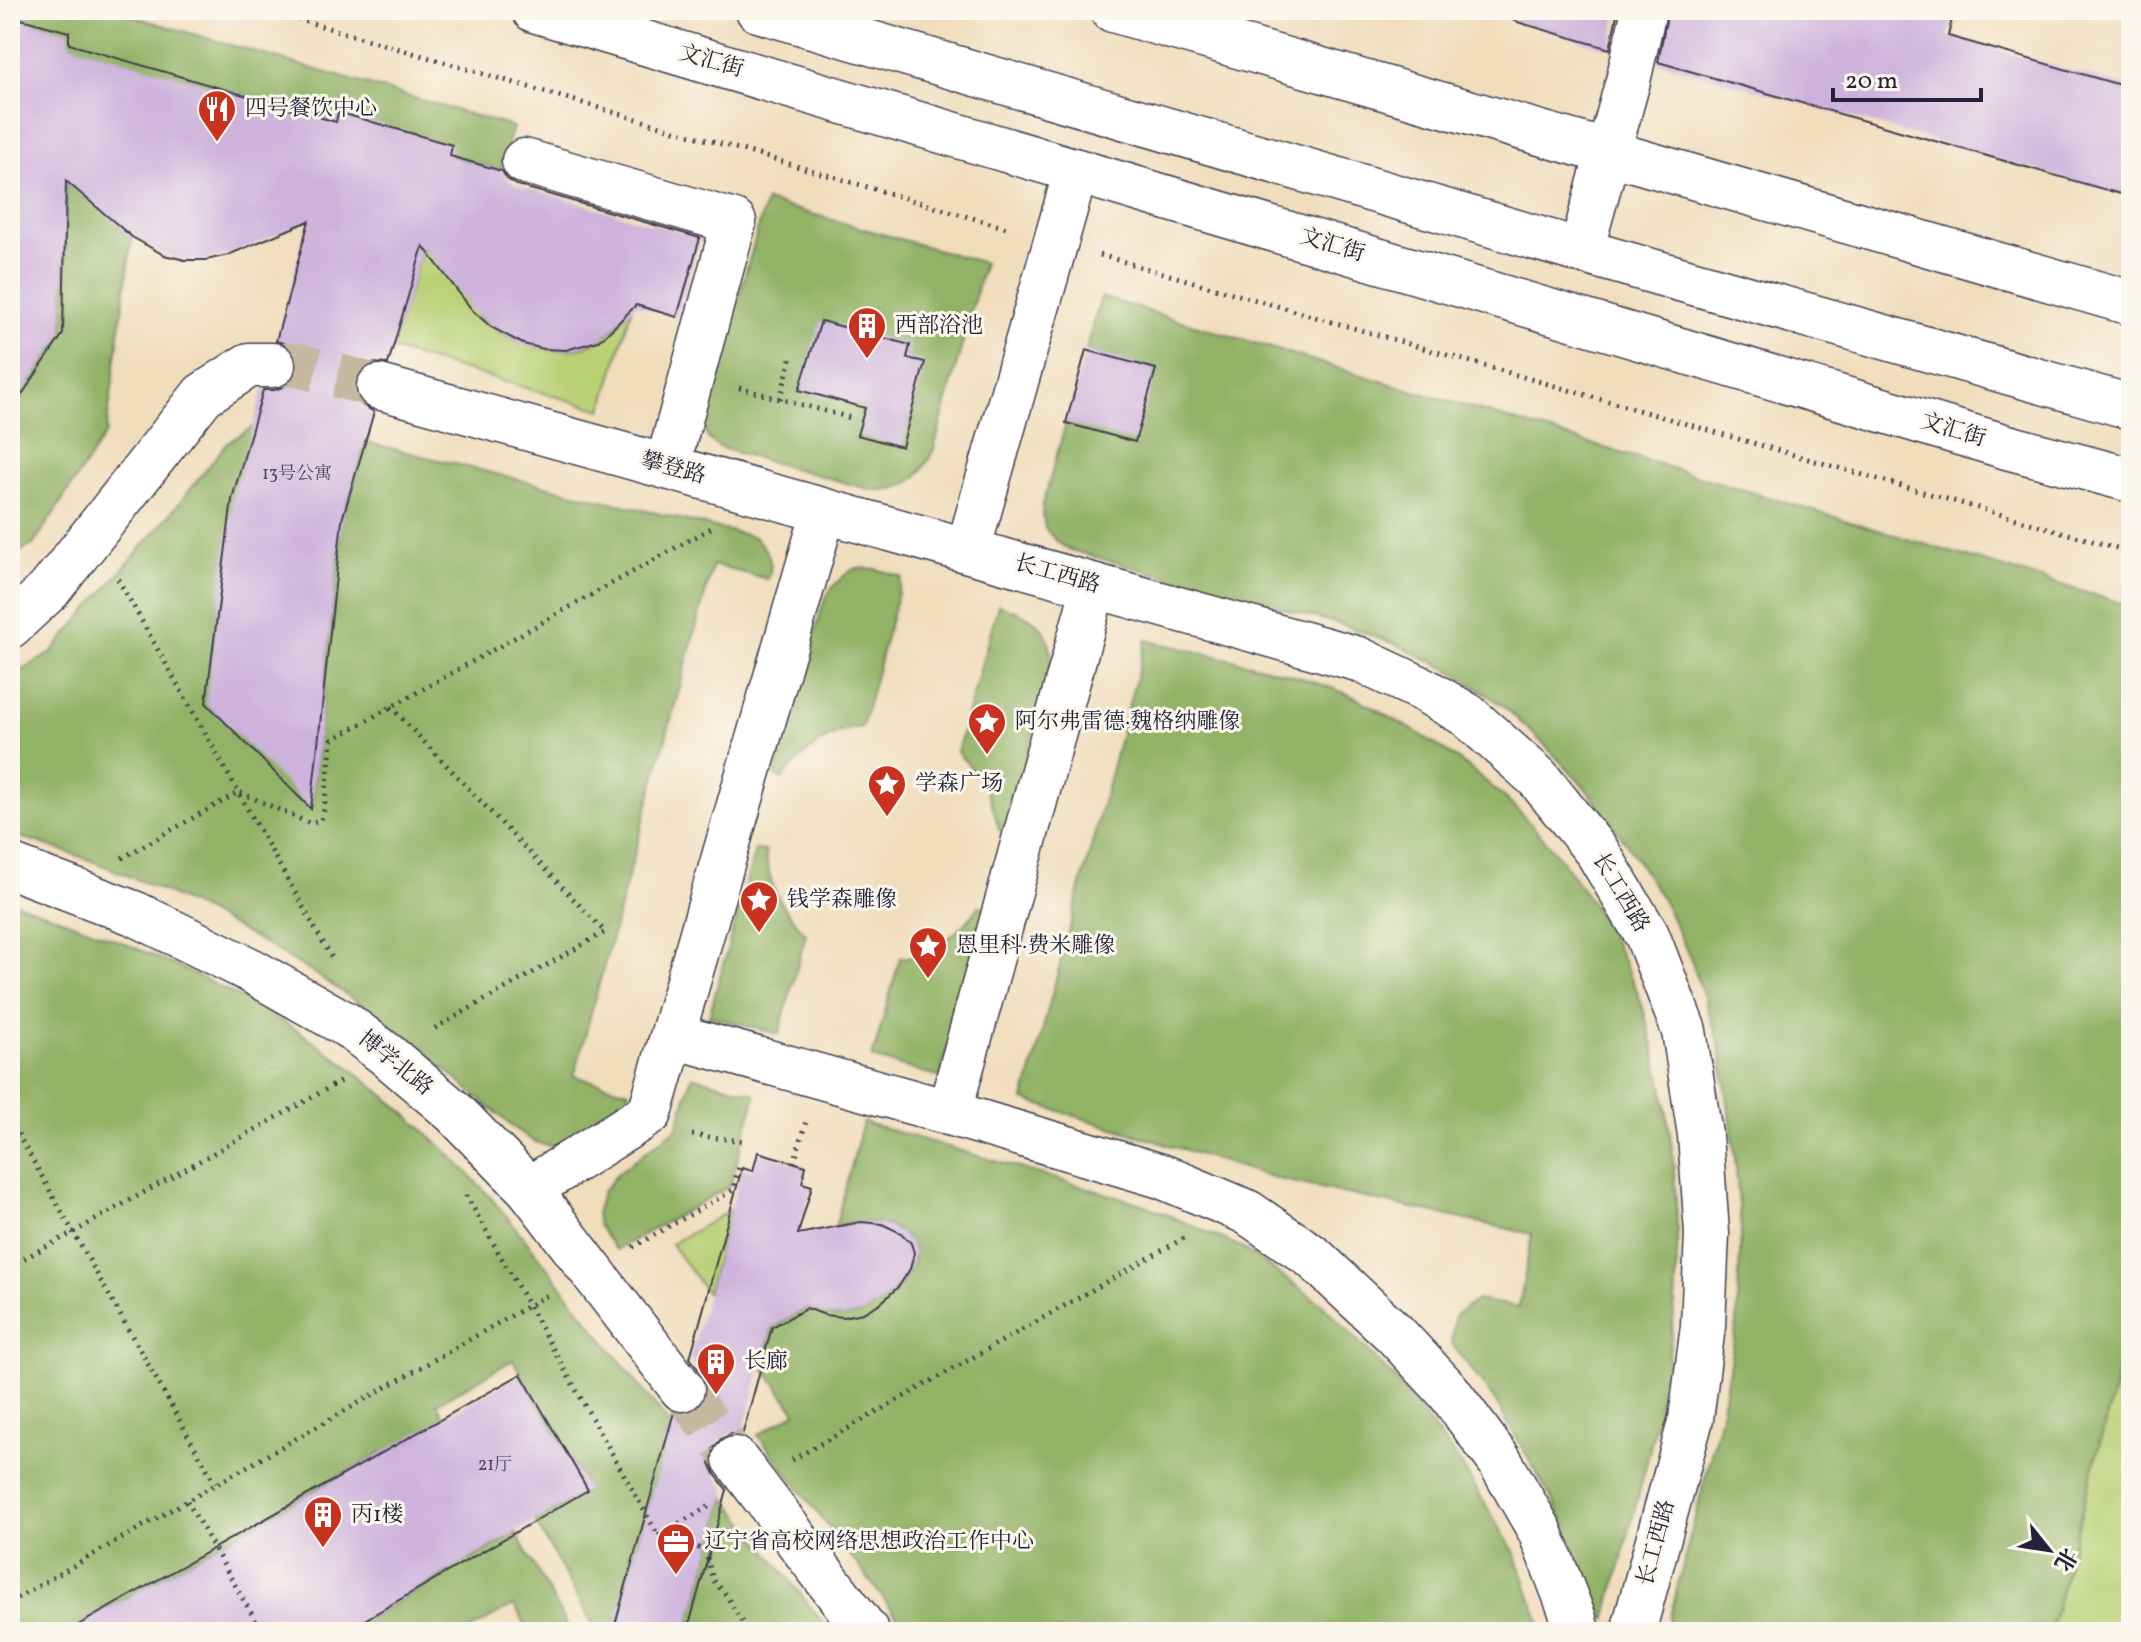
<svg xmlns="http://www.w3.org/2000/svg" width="2141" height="1642" font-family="Vollkorn,'Noto Serif SC',serif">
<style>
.green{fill:#b9d074;stroke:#6e7958;stroke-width:2}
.forest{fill:#92b266;stroke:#5a6a50;stroke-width:2}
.building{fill:#cdb2dc}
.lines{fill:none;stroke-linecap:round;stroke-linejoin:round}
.minor-tunnel{stroke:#c7b8a2;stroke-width:44;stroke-dasharray:44 22;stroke-linecap:butt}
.minor-casing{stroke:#413e4e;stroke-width:47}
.path{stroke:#413e4e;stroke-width:5;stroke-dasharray:2 6;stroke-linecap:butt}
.minor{stroke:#fff;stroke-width:44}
.labels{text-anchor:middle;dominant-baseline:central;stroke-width:6;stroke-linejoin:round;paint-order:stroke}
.number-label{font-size:18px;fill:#4d4663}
.street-label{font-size:22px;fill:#22223b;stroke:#fbf7ec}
.poi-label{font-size:22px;fill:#22223b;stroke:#fbf7ec;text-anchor:start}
</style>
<rect width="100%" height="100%" fill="#fbf7ec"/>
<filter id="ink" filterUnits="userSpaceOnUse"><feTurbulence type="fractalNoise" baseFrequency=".0125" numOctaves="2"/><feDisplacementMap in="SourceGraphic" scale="16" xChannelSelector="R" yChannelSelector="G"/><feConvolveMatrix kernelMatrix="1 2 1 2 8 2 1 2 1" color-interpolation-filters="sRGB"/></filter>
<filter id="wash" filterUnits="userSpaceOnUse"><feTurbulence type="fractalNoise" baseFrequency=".006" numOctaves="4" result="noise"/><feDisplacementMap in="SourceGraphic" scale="32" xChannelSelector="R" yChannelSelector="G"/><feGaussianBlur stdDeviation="1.8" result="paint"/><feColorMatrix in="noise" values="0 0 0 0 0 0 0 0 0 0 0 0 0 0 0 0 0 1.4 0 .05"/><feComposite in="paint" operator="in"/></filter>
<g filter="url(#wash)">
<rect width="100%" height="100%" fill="#f0ddbc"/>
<g class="green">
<path d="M423,245L481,319C516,347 569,365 609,333C619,325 626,315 633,304L602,410L392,349Z"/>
<polygon points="731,1210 707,1293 671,1244"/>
<polygon points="2131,1324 2131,1632 2050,1632"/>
</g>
<g class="forest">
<polygon points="10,10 111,10 513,127 500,170 10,28"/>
<polygon points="68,106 114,221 132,237 106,433 33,545 10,556 10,412 63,334"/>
<path d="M766,201L984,263L934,449C920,479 906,492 872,490L724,449C708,442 704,436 704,419Z"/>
<polygon points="1101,297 2131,606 2131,1324 2050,1632 1666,1632 1720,1419 1737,1324 1741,1229 1733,1135 1719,1043 1692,962 1663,900 1626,843 1586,789 1543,743 1502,705 1452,671 1398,645 1346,626 1067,549 1056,541 1045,528 1042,507 1066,423 1155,369 1086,350"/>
<path d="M253,427L311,808L342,520L365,442L754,537C767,549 775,562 768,579L713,565L574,1076L629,1091C622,1118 584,1132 561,1146C546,1147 538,1144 525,1136C482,1103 442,1065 399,1032C286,948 146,872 10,834V677L51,653L176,507L227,443Z"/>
<path d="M855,568L876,569L902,577L862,727C828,731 803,753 782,779L775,776L823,604C830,587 840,578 855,568Z"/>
<path d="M998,605C1034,616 1056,628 1050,670L1006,832L999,830C990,792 983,780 957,752Z"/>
<path d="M1146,640C1213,656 1286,669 1350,695C1366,702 1380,712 1395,720C1509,782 1587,872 1637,991C1643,1005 1646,1020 1650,1034C1676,1129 1684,1241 1671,1339C1658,1434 1629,1527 1606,1620L1578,1560L1557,1508L1494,1399L1451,1343L1455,1315L1477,1300L1519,1307L1532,1234L1278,1179L1024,1100Z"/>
<path d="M755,850L765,851C770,891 780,905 806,934L779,1034L709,1016Z"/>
<path d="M10,901C95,929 177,963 256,1006C335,1049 421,1122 482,1188C512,1221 539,1257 566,1292C601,1336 636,1381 671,1426L613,1632H597L535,1521L588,1490L513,1360L437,1403L444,1418L410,1501L382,1452L66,1632H10Z"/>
<path d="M979,906L985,907L940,1077L872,1058L900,958C931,957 963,930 979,906Z"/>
<polygon points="692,1076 756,1094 730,1186 616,1250 598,1225 596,1214 602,1193 618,1173 677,1128"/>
<path d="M863,1122L1145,1205L1241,1247L1322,1304L1393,1377L1459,1461L1515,1553L1543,1632H909L758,1435L796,1412L762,1366L772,1327L807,1308C819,1312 831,1318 843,1317C871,1316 913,1284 914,1254C914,1248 910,1242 906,1238C888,1219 857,1219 835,1228Z"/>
<polygon points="725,1497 830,1632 687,1632"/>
<polygon points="443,1512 471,1559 516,1533 571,1632 530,1632 514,1605 466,1632 344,1632 448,1573 421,1525"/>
</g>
<g id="blocks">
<g class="building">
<polygon points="1515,10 1618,10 1610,49 1514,21"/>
<polygon points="1668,10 1954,10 1948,36 2131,88 2131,197 1658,62"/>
<polygon points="10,16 69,32 69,44 336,122 338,112 452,145 450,156 502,171 507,179 517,185 700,238 677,317 636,305 606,335 598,341 566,350 544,349 523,344 491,327 473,311 423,246 388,364 372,363 361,370 355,381 355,394 361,404 374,412 342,520 311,809 206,703 232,499 263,390 274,390 286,386 295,377 298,366 294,352 286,344 276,341 309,221 228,255 206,260 185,260 164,255 132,237 66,181 63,334 10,412"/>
<polygon points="821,321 910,345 907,358 925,362 902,447 857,435 865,408 799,390"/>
<polygon points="1086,350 1156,369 1135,442 1066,423"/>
<polygon points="758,1152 806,1166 802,1183 812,1186 798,1234 861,1222 882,1224 901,1233 911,1243 914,1253 910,1269 899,1286 882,1302 863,1313 843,1317 825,1315 807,1308 772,1327 742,1436 731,1434 721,1439 712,1450 710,1463 715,1474 727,1490 687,1632 613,1632 674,1412 686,1414 697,1409 705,1398 707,1385 702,1374 690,1358 742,1168 753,1171"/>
<polygon points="521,1374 588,1490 344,1632 66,1632"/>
</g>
</g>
</g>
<g filter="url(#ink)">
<use href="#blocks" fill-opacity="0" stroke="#413e4e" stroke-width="2"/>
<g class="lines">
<g class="minor-tunnel">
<polyline points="273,365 298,365 379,387"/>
<polyline points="682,1389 735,1459"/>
</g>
<defs>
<g id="minor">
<polyline points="534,10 2007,447 2131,480"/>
<polyline points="758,10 1581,251 2131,407"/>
<polyline points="1113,10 2131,303"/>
<polyline points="524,161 734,222 667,467"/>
<polyline points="1581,251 1628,81 1644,10"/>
<polyline points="379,387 1358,659 1424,690 1467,715 1538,778 1598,853 1647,935 1684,1031 1700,1135 1707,1233 1703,1326 1691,1419 1633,1632"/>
<polyline points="968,550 1076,171"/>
<polyline points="10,626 49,590 203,395 249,365 273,365"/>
<polyline points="10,866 136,914 250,970 347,1025 387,1055 454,1112 529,1189 682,1389"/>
<polyline points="674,1036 926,1106 1161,1176 1247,1212 1313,1257 1395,1334 1448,1391 1499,1460 1540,1531 1574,1619 1577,1632"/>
<polyline points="949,1113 1094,586"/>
<polyline points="529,1189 650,1113 824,511"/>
<polyline points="735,1459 867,1632"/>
</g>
</defs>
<use href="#minor" class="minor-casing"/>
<g class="path">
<polyline points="267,10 1010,229"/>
<polyline points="1100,255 2131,552"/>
<polyline points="739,388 851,418"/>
<polyline points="780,399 792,355"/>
<polyline points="118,579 333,960"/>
<polyline points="391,707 605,932 430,1031"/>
<polyline points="122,858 239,792 309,823 321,820 324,809 332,740 711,528"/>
<polyline points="10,1120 215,1483"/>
<polyline points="692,1135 743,1141"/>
<polyline points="794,1163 806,1121"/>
<polyline points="466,1195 658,1535 705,1550 713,1580 726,1595 748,1632"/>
<polyline points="633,1247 733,1190 739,1167"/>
<polyline points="10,1266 74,1232 341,1081"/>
<polyline points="792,1460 1184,1238"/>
<polyline points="187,1501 262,1632"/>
<polyline points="658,1535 710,1506"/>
<polyline points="10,1602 551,1293"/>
<path d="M485,1632C499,1624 509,1620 521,1632"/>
</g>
<use href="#minor" class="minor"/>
</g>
</g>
<defs>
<symbol id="restaurant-pin" viewBox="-11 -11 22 30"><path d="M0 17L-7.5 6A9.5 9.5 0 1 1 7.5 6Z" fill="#c8321e" stroke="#fbf7ec"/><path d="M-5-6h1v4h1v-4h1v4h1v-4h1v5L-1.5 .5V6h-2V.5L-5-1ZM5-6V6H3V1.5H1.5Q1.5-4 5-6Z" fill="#fff"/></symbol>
<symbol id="building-pin" viewBox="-11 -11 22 30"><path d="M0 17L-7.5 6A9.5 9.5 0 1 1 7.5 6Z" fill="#c8321e" stroke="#fbf7ec"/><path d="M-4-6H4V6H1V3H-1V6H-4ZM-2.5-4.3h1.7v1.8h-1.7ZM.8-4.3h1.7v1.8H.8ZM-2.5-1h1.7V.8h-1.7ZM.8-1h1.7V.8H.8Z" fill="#fff"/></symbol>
<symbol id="sight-pin" viewBox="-11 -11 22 30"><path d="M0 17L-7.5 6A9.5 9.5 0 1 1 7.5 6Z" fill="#c8321e" stroke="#fbf7ec"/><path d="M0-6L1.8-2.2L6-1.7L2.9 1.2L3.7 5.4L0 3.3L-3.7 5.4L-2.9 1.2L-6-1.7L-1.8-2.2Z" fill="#fff"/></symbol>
<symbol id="office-pin" viewBox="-11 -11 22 30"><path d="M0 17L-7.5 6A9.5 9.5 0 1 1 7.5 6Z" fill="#c8321e" stroke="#fbf7ec"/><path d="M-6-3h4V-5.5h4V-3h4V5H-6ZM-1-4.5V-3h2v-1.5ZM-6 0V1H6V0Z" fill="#fff"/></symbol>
</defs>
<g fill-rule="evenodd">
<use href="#restaurant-pin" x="195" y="87" width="44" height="60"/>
<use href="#building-pin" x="845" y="304" width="44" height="60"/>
<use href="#sight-pin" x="965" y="700" width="44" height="60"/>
<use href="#sight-pin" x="865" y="762" width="44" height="60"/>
<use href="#sight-pin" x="737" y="878" width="44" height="60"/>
<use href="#sight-pin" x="906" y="924" width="44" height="60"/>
<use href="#building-pin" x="694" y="1340" width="44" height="60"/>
<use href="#building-pin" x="301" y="1493" width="44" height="60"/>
<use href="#office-pin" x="654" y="1520" width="44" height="60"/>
</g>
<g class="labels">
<g class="number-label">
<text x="297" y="474">13号公寓</text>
<text x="495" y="1465">21厅</text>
</g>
<g class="street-label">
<text transform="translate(711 62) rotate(16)">文汇街</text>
<text transform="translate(1332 246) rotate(17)">文汇街</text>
<text transform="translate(1953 431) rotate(17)">文汇街</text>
<text transform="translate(673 469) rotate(15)">攀登路</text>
<text transform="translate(1057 575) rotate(16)">长工西路</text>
<text transform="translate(1620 893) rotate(59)">长工西路</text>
<text transform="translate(395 1064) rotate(39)">博学北路</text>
<text transform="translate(1657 1543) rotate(-75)">长工西路</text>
</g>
<g class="poi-label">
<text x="245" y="109">四号餐饮中心</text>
<text x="895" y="326">西部浴池</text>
<text x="1015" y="722">阿尔弗雷德·魏格纳雕像</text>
<text x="915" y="784">学森广场</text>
<text x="787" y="900">钱学森雕像</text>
<text x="956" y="946">恩里科·费米雕像</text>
<text x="744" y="1362">长廊</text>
<text x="351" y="1515">丙1楼</text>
<text x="704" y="1542">辽宁省高校网络思想政治工作中心</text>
</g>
</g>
<rect width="2141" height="1642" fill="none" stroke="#fbf7ec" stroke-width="40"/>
<g transform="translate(2049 1550) rotate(120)" stroke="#fbf7ec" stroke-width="6" paint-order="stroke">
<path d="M0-6L14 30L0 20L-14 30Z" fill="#22223b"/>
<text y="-12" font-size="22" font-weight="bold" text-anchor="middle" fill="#22223b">北</text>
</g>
<path d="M1833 88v12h148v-12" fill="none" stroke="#22223b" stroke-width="4"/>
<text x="1845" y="88" font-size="24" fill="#22223b" stroke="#fbf7ec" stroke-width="6" paint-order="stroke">20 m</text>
</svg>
